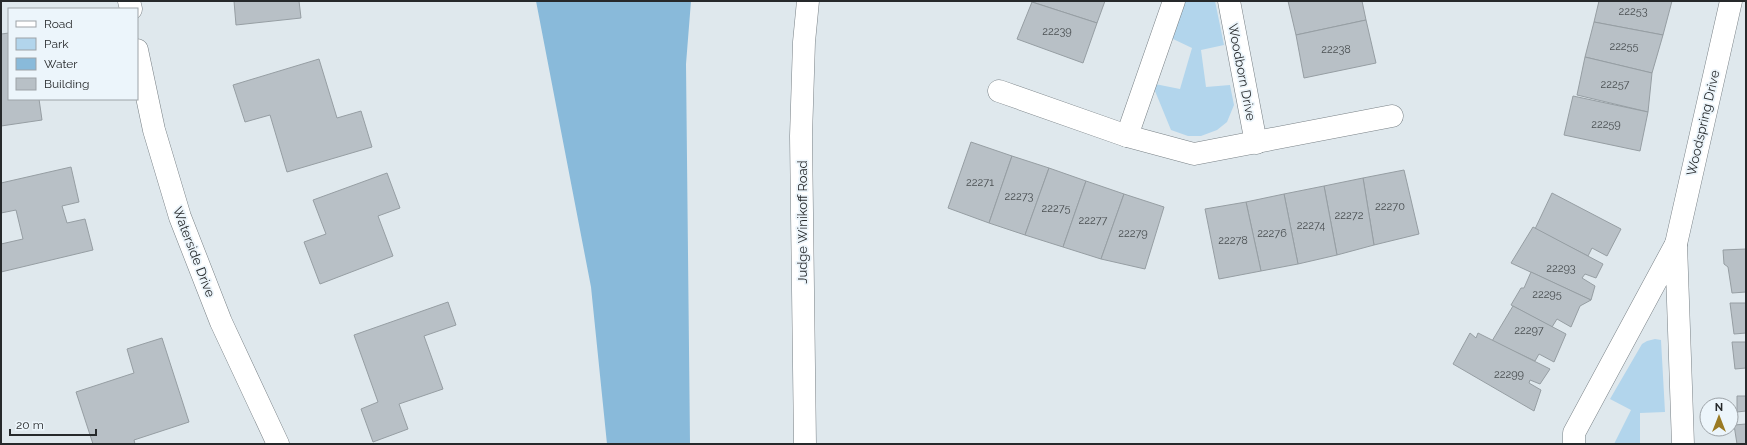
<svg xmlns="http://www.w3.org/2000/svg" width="1747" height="445" font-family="Raleway,sans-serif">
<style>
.green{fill:#b2d5ec}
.water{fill:#89bada}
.building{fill:#b8c0c6;stroke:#969ea3}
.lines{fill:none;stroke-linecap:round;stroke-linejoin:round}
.minor-casing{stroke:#798186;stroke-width:23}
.tertiary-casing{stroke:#798186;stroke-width:23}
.minor{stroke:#fff;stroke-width:22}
.tertiary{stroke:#fff;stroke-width:22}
.labels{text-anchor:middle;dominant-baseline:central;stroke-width:3.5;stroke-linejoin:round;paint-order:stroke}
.number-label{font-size:11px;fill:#4a4f52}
.street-label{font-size:13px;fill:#26292b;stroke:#ecf5fb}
</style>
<rect width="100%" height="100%" fill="#dfe8ed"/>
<g class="green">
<polygon points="1183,1 1215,1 1224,45 1201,50 1206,87 1230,85 1234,105 1227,122 1217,130 1201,136 1188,136 1171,130 1155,91 1155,84 1180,89 1192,48 1171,38"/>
<polygon points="1655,339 1661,340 1665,412 1640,413 1640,444 1614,444 1631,410 1610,399 1642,344 1647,341"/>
</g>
<polygon class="water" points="536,1 691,1 686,64 690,444 607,444 591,287"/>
<g class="building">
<polygon points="234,1 299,1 301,18 236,25"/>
<polygon points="1029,1 1105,1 1097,23"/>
<polygon points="1288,1 1362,1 1366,20 1296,35"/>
<polygon points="1599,1 1672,1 1663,35 1594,22"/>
<polygon points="1032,2 1097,23 1083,63 1017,39"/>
<polygon points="1366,20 1376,63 1304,78 1296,35"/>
<polygon points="1594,22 1663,35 1652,73 1585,57"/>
<polygon points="9,33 9,99 39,99 42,120 1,126 1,34"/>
<polygon points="1585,57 1652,73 1648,112 1577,95"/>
<polygon points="319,59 337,118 361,111 372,147 287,172 270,115 245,122 233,85"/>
<polygon points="1573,96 1648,112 1640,151 1564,135"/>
<polygon points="971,142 1012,156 989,223 948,208"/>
<polygon points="1012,156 1049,168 1025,235 989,223"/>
<polygon points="71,167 79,202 62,206 67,223 85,219 93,250 1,272 1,244 23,239 16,210 1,213 1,183"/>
<polygon points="1049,168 1086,181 1063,247 1025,235"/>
<polygon points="1404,170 1419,234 1374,245 1363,178"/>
<polygon points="387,173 400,208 378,216 393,256 320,284 304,242 326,234 313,200"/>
<polygon points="1363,178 1374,245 1337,255 1324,186"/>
<polygon points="1086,181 1124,194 1101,259 1063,247"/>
<polygon points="1324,186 1337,255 1298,264 1284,194"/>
<polygon points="1552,193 1621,229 1607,256 1592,248 1588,256 1535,229"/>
<polygon points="1124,194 1164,207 1145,269 1101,259"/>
<polygon points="1284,194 1298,264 1261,271 1246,202"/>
<polygon points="1246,202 1261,271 1219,279 1205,209"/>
<polygon points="1533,227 1603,264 1596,278 1585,274 1582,278 1595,286 1591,300 1511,263"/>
<polygon points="1746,249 1746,292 1732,293 1728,267 1724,264 1723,250"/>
<polygon points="1531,272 1591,300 1580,306 1571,327 1557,319 1552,327 1511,305 1521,288 1524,288"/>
<polygon points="448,302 456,325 424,336 443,389 399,404 408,429 373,442 361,409 378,402 354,335"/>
<polygon points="1730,303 1746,303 1746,333 1734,334"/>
<polygon points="1513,306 1566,334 1554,362 1539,354 1535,361 1492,341"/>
<polygon points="1470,333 1476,338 1478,333 1550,369 1540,384 1530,380 1529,383 1541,390 1534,411 1453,364"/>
<polygon points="162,338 189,422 134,440 135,444 93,444 76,392 134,373 127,349"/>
<polygon points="1732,342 1746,342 1746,368 1735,369"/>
<polygon points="1737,396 1746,396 1746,411 1737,412"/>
<polygon points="1746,424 1746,444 1737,444 1734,425"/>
</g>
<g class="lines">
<defs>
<g id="minor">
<polyline points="129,1 131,9"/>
<polyline points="1229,1 1256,143"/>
<polyline points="137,50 154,130 180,217 221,322 278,444"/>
<polyline points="999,91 1127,136 1194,154 1392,116"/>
<polyline points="1127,136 1174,1"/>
<polyline points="1676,244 1731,1"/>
<polyline points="1574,444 1574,433 1676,244 1683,444"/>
</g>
<polyline id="tertiary" points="805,444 801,136 804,42 808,1"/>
</defs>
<use href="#minor" class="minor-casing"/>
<use href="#tertiary" class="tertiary-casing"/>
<use href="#minor" class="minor"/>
<use href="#tertiary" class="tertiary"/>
</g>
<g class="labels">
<g class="number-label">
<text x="1633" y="11">22253</text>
<text x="1057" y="31">22239</text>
<text x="1624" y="46">22255</text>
<text x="1336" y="49">22238</text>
<text x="1615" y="84">22257</text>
<text x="1606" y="124">22259</text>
<text x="980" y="182">22271</text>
<text x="1019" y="196">22273</text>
<text x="1390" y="206">22270</text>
<text x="1056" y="208">22275</text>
<text x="1349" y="215">22272</text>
<text x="1093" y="220">22277</text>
<text x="1311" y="225">22274</text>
<text x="1133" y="233">22279</text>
<text x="1272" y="233">22276</text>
<text x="1233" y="240">22278</text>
<text x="1561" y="268">22293</text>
<text x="1547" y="294">22295</text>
<text x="1529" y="330">22297</text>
<text x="1509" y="374">22299</text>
</g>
<g class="street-label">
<text transform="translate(1242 72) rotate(79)">Woodborn Drive</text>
<text transform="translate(1703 123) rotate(-77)">Woodspring Drive</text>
<text transform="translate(802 222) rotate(-90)">Judge Winikoff Road</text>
<text transform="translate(194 252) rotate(69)">Waterside Drive</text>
</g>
</g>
<rect width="1747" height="445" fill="none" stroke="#26292b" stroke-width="4"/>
<rect x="8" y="8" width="130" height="92" fill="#ecf5fb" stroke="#9da3a8"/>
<rect x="16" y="21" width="20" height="6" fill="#ffffff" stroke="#9da3a8"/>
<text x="44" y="28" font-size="12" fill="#26292b">Road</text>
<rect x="16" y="38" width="20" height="12" fill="#b2d5ec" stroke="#9da3a8"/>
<text x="44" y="48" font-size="12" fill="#26292b">Park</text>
<rect x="16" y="58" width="20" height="12" fill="#89bada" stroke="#9da3a8"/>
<text x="44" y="68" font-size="12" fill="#26292b">Water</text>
<rect x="16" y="78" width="20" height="12" fill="#b8c0c6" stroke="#9da3a8"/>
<text x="44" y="88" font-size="12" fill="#26292b">Building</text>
<g transform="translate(1719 417)"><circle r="19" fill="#ecf5fb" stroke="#9da3a8"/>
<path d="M0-3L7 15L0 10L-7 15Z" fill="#9a7a23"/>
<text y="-6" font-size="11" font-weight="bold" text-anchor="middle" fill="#26292b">N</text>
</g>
<path d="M10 429v6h86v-6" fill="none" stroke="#26292b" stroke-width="2"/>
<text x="16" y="429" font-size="12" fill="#26292b" stroke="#ecf5fb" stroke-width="3" paint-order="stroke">20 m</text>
</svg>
